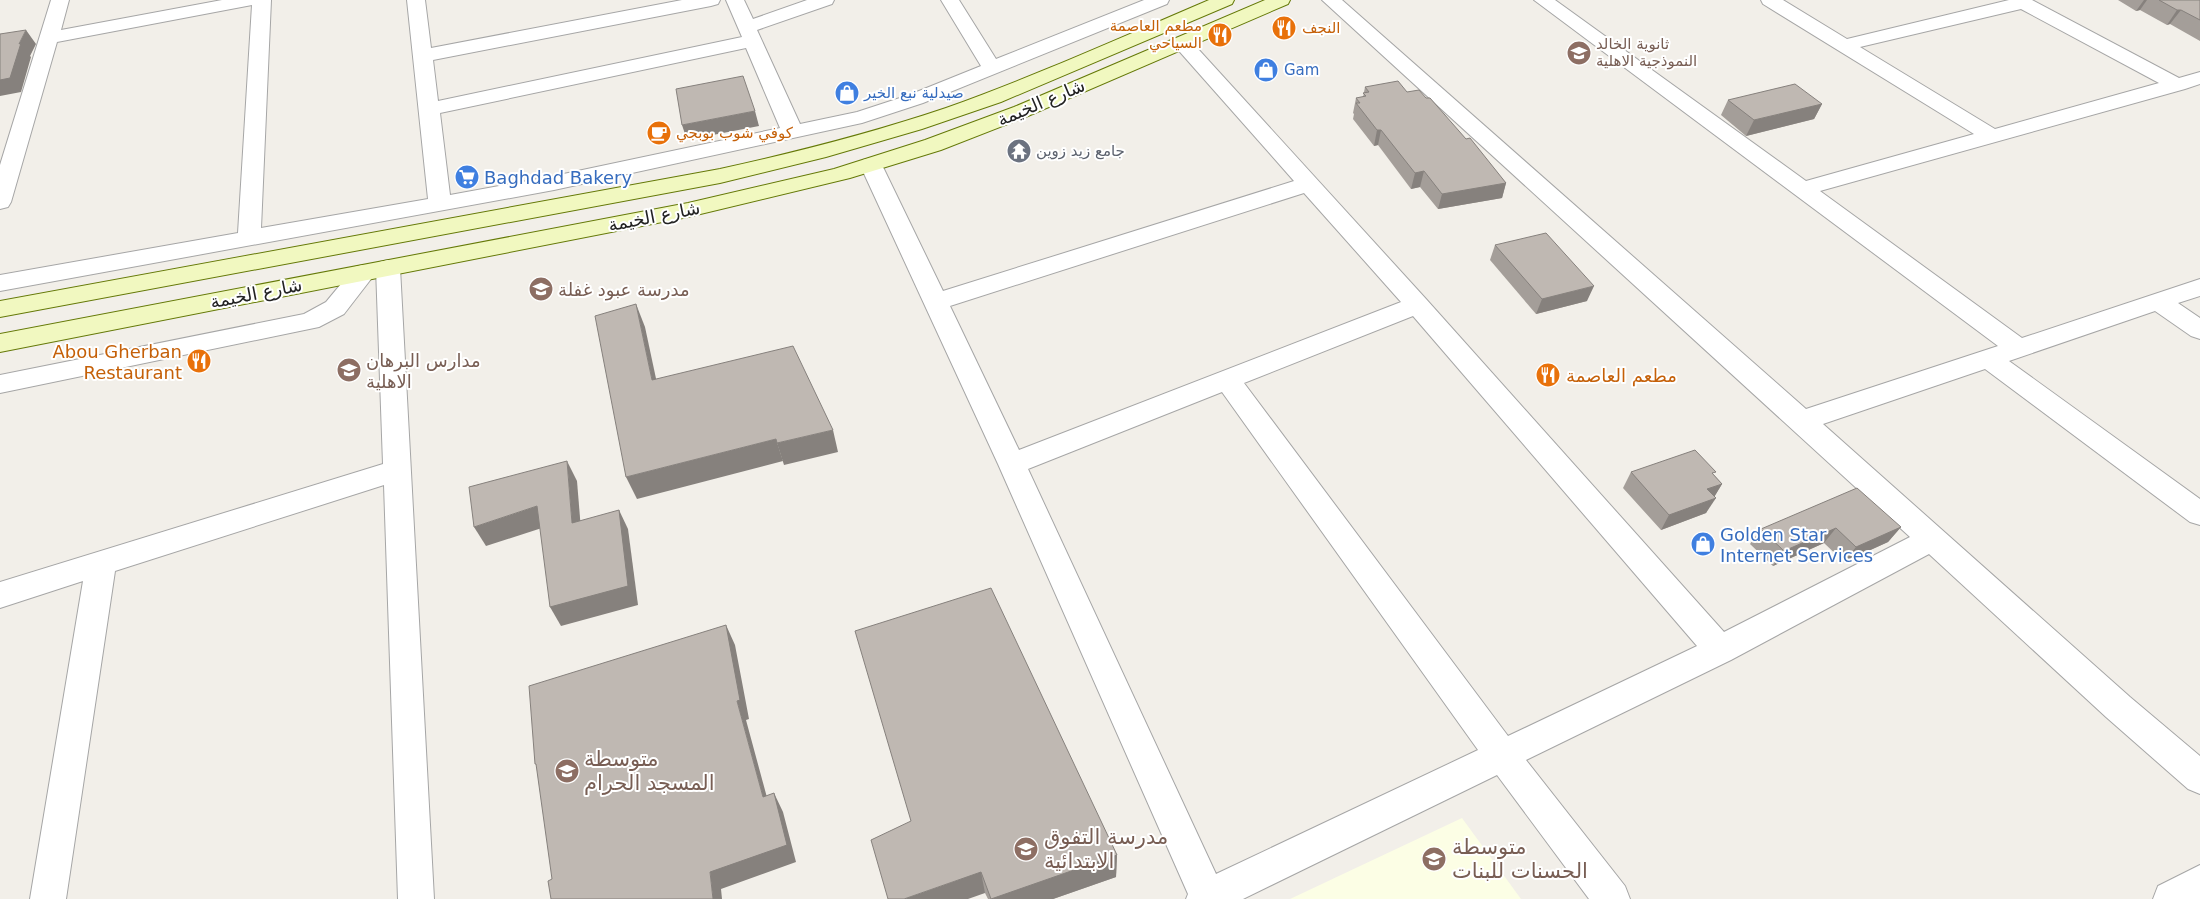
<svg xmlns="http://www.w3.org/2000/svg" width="2200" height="899" font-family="'DejaVu Sans',Vazirmatn,sans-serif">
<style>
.education{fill:#fcfee5}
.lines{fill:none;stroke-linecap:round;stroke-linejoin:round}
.street-casing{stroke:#a6a6a6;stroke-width:2}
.secondary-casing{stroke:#657908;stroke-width:2}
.street{fill:#fff;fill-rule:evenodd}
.secondary{fill:#f1f8c0;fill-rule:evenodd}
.wall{fill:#a49e99}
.shaded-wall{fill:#86817d}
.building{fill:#bfb8b2;stroke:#86817d}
.labels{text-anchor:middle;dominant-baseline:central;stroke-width:4;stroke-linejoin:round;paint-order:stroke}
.far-food-label{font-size:15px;fill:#c56008;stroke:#fff;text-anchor:start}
.far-education-label{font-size:15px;fill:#785e54;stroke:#fff;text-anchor:start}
.far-shop-label{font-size:15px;fill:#366cbe;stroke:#fff;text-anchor:start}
.far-worship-label{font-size:15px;fill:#5b616d;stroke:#fff;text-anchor:start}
.street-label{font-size:18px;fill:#222;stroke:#fff}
.shop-label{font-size:18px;fill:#366cbe;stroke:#fff;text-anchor:start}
.education-label{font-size:18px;fill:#785e54;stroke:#fff;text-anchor:start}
.food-label{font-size:18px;fill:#c56008;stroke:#fff;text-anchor:end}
.near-education-label{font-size:21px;fill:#785e54;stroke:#fff;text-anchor:start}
</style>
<rect width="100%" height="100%" fill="#f2efe9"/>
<polygon class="education" points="1462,818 1521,899 1290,899"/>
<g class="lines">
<defs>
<g id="street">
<path d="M51,0H69L61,30L222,0H271L261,228L428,199L407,0H425L431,48L682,0H720L718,4L711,6L433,60L438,101L742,37L726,0H744L753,19L807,0H834L832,4L757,30L800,124L857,112L909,95L981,66L941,0H959L996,59L1144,0H1169L1167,4L923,103L862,123L554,190L0,291V275L238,233L252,5L57,42L11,202L8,207L0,209V165ZM746,48L780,128L554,176L450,195L440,113Z"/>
<path d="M1322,0H1342L1806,409L1998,346L1534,0H1555L1806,181L1974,134L1763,4L1761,0H1783L1847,39L2009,0H2032L2179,78L2200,72V84L2185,89L1820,191L2022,338L2200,279V296L2178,303L2200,318V339L2191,336L2155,311L2009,361L2200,499V525L2190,522L1985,369L1823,424L2130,697L2200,756V794L2188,789L2106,717L1929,554L1731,660L1526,760L1625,886L1630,899H1589L1497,775L1243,899H1186L1188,894L998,464L860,165L863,160L871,158L879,160L882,165L943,291L1294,181L1172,43L1175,39L1182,37L1189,39L1426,299L1724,632L1910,537ZM2021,9L2159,83L1995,129L1860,47ZM1304,193L1401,302L1019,450L950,306ZM1413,316L1697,646L1508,736L1244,383ZM1222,392L1478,750L1216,874L1028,469Z"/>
<polygon points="388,260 396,262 400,268 434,899 398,899 384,485 115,571 66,899 30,899 83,581 0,608 0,582 383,464 376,268 380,262"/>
<polygon points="363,265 371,267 375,273 371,279 344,314 319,327 0,393 0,375 304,314 326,302 355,267"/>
<polygon points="2200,865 2200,899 2153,899 2158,886"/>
</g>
<g id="secondary">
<path d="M1209,0H1234L1232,4L1001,102L922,129L826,157L720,183L0,317V301L720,169C797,152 872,133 946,108C1036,76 1122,37 1209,0Z"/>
<polygon points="1265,0 1290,0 1288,4 1028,116 941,150 850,178 688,217 0,352 0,334 688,203 834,169 925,140 1014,107"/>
</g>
</defs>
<use href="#street" class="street-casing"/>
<use href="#secondary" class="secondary-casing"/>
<use href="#street" class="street"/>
<use href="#secondary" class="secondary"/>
</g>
<g class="wall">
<polygon points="2118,0 2200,0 2200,41 2170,24 2167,25 2140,10 2136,11"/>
<polygon points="1365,87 1407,92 1466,139 1506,183 1502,198 1438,209 1420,187 1411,189 1378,145 1374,146 1353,119 1354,114 1353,113 1356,98 1363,97"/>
<polygon points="1728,100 1822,104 1814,119 1746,136 1721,115"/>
<polygon points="1495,245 1587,301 1536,314 1490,260"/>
<polygon points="1631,472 1714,475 1722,484 1714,497 1706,513 1661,530 1623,488"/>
<polygon points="1901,527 1888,542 1844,562 1824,543 1773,566 1750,544 1761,529"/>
<polygon points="871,840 1117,855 1116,877 1053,899 988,899 985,893"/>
</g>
<g class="shaded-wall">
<polygon points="2144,0 2147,0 2140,10 2136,11"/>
<polygon points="2177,10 2181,10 2170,24 2167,25"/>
<polygon points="26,30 36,44 30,56 31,57 21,92 0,96 0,80 19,44"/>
<polygon points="1822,104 1814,119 1746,136 1754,120"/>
<polygon points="755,111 759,126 687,140 682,125"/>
<polygon points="1377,130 1381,130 1378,145 1374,146"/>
<polygon points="1424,171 1420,187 1411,189 1415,173"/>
<polygon points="1506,183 1502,198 1438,209 1442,194"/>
<polygon points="1594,286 1587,301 1536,314 1542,299"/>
<polygon points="636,304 645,327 661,402 652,380"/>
<polygon points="833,430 838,452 784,465 777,443"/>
<polygon points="776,439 783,461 637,499 626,477"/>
<polygon points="567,461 577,481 582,542 572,523"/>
<polygon points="1722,484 1713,499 1707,489"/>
<polygon points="1716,498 1706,513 1661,530 1669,515"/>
<polygon points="537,506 548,526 486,546 474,527"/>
<polygon points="619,510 628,529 638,605 561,626 550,607"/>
<polygon points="1901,527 1888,542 1844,562 1856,547"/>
<polygon points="1836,528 1824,543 1773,566 1784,551"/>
<polygon points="726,625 735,645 749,719 746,720 772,816 763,797 737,701"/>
<polygon points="774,793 783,812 796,862 721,889 722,899 713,899 710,872"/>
<polygon points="1117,855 1116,877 1053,899 991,899"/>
<polygon points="981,872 985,893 968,899 904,899"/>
</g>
<g class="building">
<polygon points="2159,0 2200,0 2200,20 2181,10 2177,10"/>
<polygon points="26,30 19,44 21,43 10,78 0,80 0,34"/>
<polygon points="743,76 755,111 682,125 676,89"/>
<polygon points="1398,81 1407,92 1419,90 1426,98 1430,98 1466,139 1470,138 1506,183 1442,194 1424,171 1415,173 1381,130 1377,130 1356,103 1360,103 1356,98 1366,96 1363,93 1369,92 1365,87"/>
<polygon points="1795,84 1822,104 1754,120 1728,100"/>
<polygon points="1546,233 1594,286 1542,299 1495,245"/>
<polygon points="636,304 652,380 793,346 833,430 777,443 776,439 626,477 595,316"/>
<polygon points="1695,450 1716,472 1712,473 1722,484 1707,489 1716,498 1669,515 1631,472"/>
<polygon points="567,461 572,523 619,510 628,586 550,607 537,506 474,527 469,487"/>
<polygon points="1857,488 1901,527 1856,547 1836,528 1784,551 1761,529"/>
<polygon points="991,588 1117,855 991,899 981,872 904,899 888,899 871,840 911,821 855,631"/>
<polygon points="726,625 740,700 737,701 763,797 774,793 787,845 710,872 713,899 551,899 548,881 552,879 536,764 535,764 529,686"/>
</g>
<defs>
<symbol id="restaurant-disc" viewBox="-11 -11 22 22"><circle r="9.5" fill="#e8710a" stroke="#fff"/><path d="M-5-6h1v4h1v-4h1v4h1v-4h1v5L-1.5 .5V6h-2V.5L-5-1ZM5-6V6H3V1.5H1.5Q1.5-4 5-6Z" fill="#fff"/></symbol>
<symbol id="school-disc" viewBox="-11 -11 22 22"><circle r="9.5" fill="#8d6e63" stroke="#fff"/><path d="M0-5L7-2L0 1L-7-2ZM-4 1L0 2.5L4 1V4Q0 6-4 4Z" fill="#fff"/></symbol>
<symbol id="shop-disc" viewBox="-11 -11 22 22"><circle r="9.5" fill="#3f7fe0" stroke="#fff"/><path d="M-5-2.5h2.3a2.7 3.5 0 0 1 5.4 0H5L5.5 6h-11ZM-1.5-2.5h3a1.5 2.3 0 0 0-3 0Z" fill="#fff"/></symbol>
<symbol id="cafe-disc" viewBox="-11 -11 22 22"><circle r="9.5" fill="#e8710a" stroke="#fff"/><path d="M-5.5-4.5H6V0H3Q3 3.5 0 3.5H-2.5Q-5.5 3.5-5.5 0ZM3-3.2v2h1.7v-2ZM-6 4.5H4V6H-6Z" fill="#fff"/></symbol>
<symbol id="temple-disc" viewBox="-11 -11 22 22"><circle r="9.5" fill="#6b7280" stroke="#fff"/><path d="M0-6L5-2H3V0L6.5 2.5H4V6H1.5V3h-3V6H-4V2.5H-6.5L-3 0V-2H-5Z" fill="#fff"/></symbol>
<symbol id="supermarket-disc" viewBox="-11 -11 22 22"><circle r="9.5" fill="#3f7fe0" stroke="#fff"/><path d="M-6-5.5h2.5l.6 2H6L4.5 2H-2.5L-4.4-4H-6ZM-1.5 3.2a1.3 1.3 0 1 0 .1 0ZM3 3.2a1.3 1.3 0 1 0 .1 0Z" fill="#fff"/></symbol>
</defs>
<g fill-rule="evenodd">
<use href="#restaurant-disc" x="1270" y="14" width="28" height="28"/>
<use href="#restaurant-disc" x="1206" y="21" width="28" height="28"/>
<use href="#school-disc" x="1565" y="39" width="28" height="28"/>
<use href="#shop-disc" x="1252" y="56" width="28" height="28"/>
<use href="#shop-disc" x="833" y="79" width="28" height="28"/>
<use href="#cafe-disc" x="645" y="119" width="28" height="28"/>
<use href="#temple-disc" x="1005" y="137" width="28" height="28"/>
<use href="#supermarket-disc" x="453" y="163" width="28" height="28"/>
<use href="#school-disc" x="527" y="275" width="28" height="28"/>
<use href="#restaurant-disc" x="185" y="347" width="28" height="28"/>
<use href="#school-disc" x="335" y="356" width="28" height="28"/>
<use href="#restaurant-disc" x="1534" y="361" width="28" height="28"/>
<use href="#shop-disc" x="1689" y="530" width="28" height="28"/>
<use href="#school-disc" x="553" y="757" width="28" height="28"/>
<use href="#school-disc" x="1012" y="835" width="28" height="28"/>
<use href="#school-disc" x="1420" y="845" width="28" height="28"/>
</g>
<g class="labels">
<g class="far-food-label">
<text x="1202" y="26" text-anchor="end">مطعم العاصمة<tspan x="1202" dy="17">السياحي</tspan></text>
<text x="1302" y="28">النجف</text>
<text x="676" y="133">كوفي شوب بوبجي</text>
</g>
<g class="far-education-label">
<text x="1596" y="44">ثانوية الخالد<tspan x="1596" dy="17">النموذجية الاهلية</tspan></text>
</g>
<g class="far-shop-label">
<text x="1284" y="70">Gam</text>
<text x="864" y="93">صيدلية نبع الخير</text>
</g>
<g class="far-worship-label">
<text x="1036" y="151">جامع زيد زوين</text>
</g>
<g class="street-label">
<text transform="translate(1041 102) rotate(-23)">شارع الخيمة</text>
<text transform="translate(654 216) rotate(-11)">شارع الخيمة</text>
<text transform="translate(256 293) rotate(-11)">شارع الخيمة</text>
</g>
<g class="shop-label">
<text x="484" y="177">Baghdad Bakery</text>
<text x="1720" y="534">Golden Star<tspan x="1720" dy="21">Internet Services</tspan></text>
</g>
<g class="education-label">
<text x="558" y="289">مدرسة عبود غفلة</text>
<text x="366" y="360">مدارس البرهان<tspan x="366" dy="21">الاهلية</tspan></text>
</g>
<g class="food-label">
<text x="182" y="351">Abou Gherban<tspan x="182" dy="21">Restaurant</tspan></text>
<text x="1566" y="375" text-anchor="start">مطعم العاصمة</text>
</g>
<g class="near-education-label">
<text x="584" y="759">متوسطة<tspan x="584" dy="24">المسجد الحرام</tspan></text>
<text x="1044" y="837">مدرسة التفوق<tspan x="1044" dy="24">الابتدائية</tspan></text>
<text x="1452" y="847">متوسطة<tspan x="1452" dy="24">الحسنات للبنات</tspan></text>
</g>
</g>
</svg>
